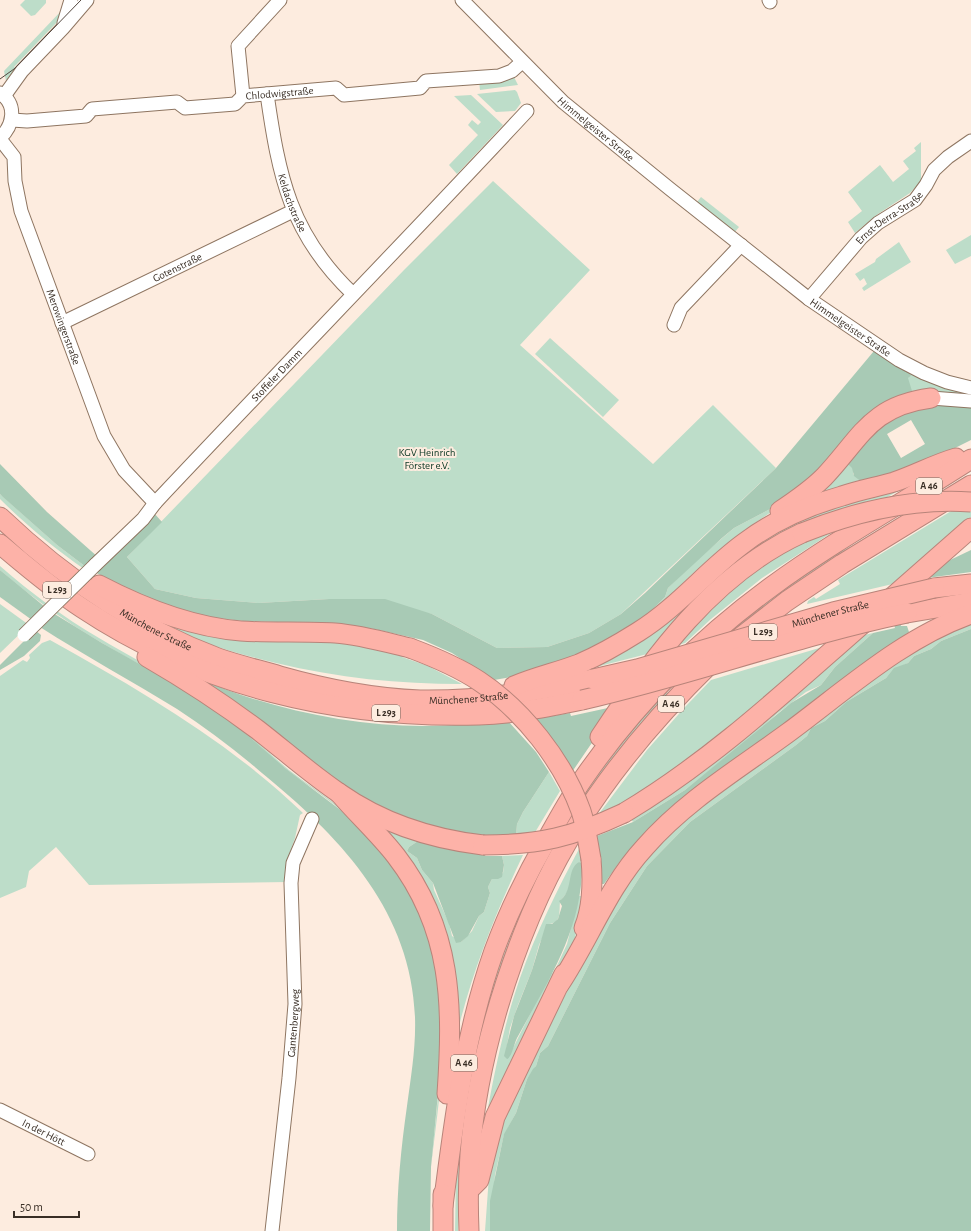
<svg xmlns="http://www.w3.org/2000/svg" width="971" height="1231" font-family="'Alegreya Sans',sans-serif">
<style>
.green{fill:#bdddc9}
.forest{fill:#a8cab5;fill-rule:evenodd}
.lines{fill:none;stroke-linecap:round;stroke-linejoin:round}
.minor-casing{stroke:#8e7561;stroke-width:15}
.highway-casing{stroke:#b8847a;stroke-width:21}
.minor{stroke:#fff;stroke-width:13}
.highway{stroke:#fdb2a8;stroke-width:19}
.tram{stroke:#53473e;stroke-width:1}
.minor-bridge-casing{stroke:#8e7561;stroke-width:15;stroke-linecap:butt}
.highway-bridge-casing{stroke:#b8847a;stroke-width:21;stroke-linecap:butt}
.minor-bridge{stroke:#fff;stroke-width:13}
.highway-bridge{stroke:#fdb2a8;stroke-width:19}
.labels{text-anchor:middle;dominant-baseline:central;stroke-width:4;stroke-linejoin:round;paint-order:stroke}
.shield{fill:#fdecdf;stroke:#74675d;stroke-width:1}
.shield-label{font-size:10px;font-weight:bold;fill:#392e25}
.street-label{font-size:11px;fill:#392e25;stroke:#fdecdf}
.park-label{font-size:11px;fill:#083521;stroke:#fdecdf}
</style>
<rect width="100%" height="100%" fill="#fdecdf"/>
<g class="green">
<polygon points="25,0 46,0 46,3 35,15 31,16 20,5"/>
<polygon points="63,9 61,18 14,67 18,70 6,81 4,71"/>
<polygon points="514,77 518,85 480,90 479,81"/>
<polygon points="515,90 517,92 521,103 515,111 496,112 477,94"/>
<polygon points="471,95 503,125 457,174 449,165 478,135 468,125 472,120 478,125 481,122 454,96"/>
<polygon points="921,142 921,181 910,193 878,214 855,233 848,222 862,211 848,192 880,165 893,182 909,169 903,161 916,151 914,148"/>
<polygon points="493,181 590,270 520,345 653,464 713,405 776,468 621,614 589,633 547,647 497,648 432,614 329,599 258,603 196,598 155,589 127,557 404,270"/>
<polygon points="701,197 739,227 734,233 697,202"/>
<polygon points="971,235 971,256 955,264 946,250"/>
<polygon points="899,242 911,262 864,291 862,288 867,284 864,278 860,281 855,274 875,262 876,259"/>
<polygon points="550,338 619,400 603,417 535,354"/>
<polygon points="910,372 971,392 971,396 862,420 910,387 907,378 911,376"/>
<polygon points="854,445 853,474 863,483 810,501"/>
<polygon points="905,487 884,499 822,516 655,652 596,667 595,669 563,675 741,553 805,515"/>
<path d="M0,494L57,545L86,567L84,569C54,548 26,525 0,499Z"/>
<polygon points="971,499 971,517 897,583 807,604 808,601 814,597 816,599 840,584 838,580"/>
<path d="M774,507L773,511C743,530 716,552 690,576C675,590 663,606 645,617L665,597L668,588L699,558L734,528Z"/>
<polygon points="845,524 762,578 711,619 685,643 669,648 686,628 773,554"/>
<path d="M851,546L784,593L738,627L731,629C768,599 808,568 851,546Z"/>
<path d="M0,566C31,593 63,617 99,638C127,655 156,669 183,687C201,699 220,711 236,725C255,739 271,755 289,770C310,786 333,801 354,819C396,856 426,905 438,960C451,1028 439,1099 431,1167C437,1095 451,1020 434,949C422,898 390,852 350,818C330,800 307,785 286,769C257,746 231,720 200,700C169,679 135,663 102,643C66,622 32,598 0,570Z"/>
<polygon points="0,604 29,625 0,653"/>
<path d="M154,619L317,638L404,653L402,657L428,666L462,684C399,684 338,678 276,663C231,652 195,642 154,619Z"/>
<polygon points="971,621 971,629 941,641 931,649 914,656 908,663 892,671 886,678 846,702 825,721 811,728 807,736 796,745 690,822 647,866 610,923 548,1046 540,1053 536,1066 527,1079 516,1113 504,1135 495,1175 490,1231 485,1231 489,1176 507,1111 534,1054 609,912 637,868 677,826 910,652"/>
<polygon points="873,633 835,667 821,685 806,692 778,713 743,744 685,790 633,822 631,819 668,796 715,762 860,636"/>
<path d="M50,640C140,690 229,742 303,813L300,815L295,838L287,861L288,882L89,885L56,847L29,871L26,887L0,898V676L23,660L27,662L30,658L29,655L42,643Z"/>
<polygon points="826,646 786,681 658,786 598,815 647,750 685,707 711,680"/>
<polygon points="670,692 585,799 584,795 623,740 663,694"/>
<polygon points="549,772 560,791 534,834 516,836 517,824 523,812"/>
<path d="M384,828L418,841L409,847L407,851L417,858L422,870L433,883L434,890L449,923L452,936L461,942L472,931L479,916L484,912L490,893L488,887L492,879L503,873L504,865L502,856L523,855C496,912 473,969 458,1030Z"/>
<path d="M580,847L582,863L579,862C576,872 572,882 567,892C566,895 561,899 560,902C559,910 562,923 549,924L539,945L532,970L518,1005L510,1028L506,1051L510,1054L547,980L556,968L567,944L579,896H583L580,919L574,941L484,1130C493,1079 503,1027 520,978C536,933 557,890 580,847Z"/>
<polygon points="555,850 461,1152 458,1231 455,1231 456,1175 470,1070 491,988 503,956 526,899 549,851"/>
</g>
<g class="forest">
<polygon points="874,351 910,372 911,376 908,378 912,391 910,394 825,467 774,507 734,528 722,538 668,588 665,597 645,617 593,649 517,676 494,680 452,653 423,640 374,629 340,624 243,621 208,617 160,603 112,582 95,572 154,513 162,522 127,557 155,589 196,598 258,603 329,599 385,599 432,614 497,648 547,647 589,633 621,614 645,593 776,468"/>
<path d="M911,405H971V440L927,462L863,483L854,476L852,468L848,464V460L855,445ZM911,420L925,444L901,458L887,434Z"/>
<polygon points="0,464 47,512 99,558 86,567 57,545 3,497 0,494"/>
<polygon points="971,550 971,572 927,578 946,562"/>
<polygon points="0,570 45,607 32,620 0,597"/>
<path d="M53,613L102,643L182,688L237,726L285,768L351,818L393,862L428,930L441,990V1062L431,1167L430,1231H397C397,1189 401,1148 407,1106C411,1076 416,1047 415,1017C411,913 344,841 268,778C239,753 209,730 177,709C132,681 85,656 40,627Z"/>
<polygon points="900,623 901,626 907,626 909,632 656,822 621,860 604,884 601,884 597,836 633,822 685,790 791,703 821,685 835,667 873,633 895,628 894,625"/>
<polygon points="971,629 971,1231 490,1231 490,1201 504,1134 516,1113 527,1079 533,1069 536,1066 540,1053 548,1046 610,923 647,866 690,822 796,745 807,736 811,728 825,721 846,702 886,678 894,668 908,663 914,656 931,649 941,641"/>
<polygon points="35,630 41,635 40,641 24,656 0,670 0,665"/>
<path d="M196,677C264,708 349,726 423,726C452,726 480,723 508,721L536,752L549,772L523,812L517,824L516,836H454L366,802Z"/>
<polygon points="617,706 572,772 534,719 570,713 571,716"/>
<polygon points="418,841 485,853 485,856 502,856 504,865 502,877 498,879 492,879 488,887 490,893 484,912 479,916 468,936 461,942 456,943 433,883 422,870 417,858 407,851 409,847"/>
<path d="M579,862L582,863C583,929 548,981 517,1038C514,1044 512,1057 507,1059L504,1056L514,1016L532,970L546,924H552L558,919L562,906L559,901C574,892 566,869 579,862Z"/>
</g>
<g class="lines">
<defs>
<g id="minor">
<path id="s1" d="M462,0L563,102L670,189L809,299L899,360L924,373L947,382L971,388"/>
<polyline points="769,0 770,2"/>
<polyline points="64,23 71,0"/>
<path d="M0,93C18,105 13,126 0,138"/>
<path id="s2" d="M267,94C279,177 290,234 353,294"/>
<polyline points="4,96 22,71 63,28 87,0"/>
<polyline points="243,96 238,46 280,0"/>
<path id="s3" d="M12,120L27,121L86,116L92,109L177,102L185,108L235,104L243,96L336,88L344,95L420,88L426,81L499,76L512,71L522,62"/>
<path id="s4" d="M0,139L14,157L15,181L21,211L104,436L124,470L155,503"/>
<path id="s5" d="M809,299L861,238L878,223L915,200L926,185L934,170L948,157L971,141"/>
<path id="s6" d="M62,323L293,211"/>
<polyline points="674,325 681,308 741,245"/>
<polyline points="931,398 971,401"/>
<path id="s7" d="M95,565L143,519L155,503C278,372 404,243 527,111"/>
<path id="s8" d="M0,1110L88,1154"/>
<path id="s9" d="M272,1231L289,1078L295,1004L291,883L293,863L312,819"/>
</g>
<g id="highway">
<path d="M780,511C795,501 811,490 824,477C861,438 870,406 931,398"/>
<path id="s10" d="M0,517C64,578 135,627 218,658C238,665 260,670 280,676C326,689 373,698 420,700C478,701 536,692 593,679"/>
<path d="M0,544C27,567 53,589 82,608C201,687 338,719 479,715C514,714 548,707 582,700"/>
<path d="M99,585C143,608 191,627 241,631C272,633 304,631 335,633C361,635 385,642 410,648"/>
<polyline points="934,588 971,584"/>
<polyline points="888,601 971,528"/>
<polyline points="907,613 971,602"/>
<polyline points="737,640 787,601 842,564 971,485"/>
<path d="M147,657C185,679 222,703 258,730C285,751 311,774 339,793C382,823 431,839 483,845"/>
<path d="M514,686C535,677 558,672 579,664C600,655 619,644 638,632C677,608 707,570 744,543C773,521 807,506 842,496C859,490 877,487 894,482C915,475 935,464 956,458"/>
<path d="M600,737C652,658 714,573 802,533"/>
<path d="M339,793C358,815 379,834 396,856C453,930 453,1006 447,1094"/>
<path d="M624,813C713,760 789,688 867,620"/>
<path d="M584,928C593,906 593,882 591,859"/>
<path d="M559,985C589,940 608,887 645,847C685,801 740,768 789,732C847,689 903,638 971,614"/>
<polyline points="472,1187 479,1180 495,1117 564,974"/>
<path d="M443,1206C454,1119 465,1033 494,951C508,913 526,876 546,841C558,820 569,799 583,779C634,705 699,640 771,587C835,540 905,502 971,459"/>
<polyline points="443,1231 443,1194"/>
<path d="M469,1231C468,1206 468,1180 470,1154C478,1048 521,913 579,823C616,764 661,712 711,663"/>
</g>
</defs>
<use href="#minor" class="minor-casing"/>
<use href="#highway" class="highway-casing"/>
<use href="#minor" class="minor"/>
<use href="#highway" class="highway"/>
<polyline class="tram" points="0,79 14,69 81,0"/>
<defs>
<polyline id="minor-bridge" points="24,635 95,565"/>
<g id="highway-bridge">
<path d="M802,533C857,511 912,498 971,502"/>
<path d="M410,648C434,657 458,667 479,681C523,710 563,761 581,811C586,826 588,843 591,859"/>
<path id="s11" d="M593,679L637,669L833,612L934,588"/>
<path d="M582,700C691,675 797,636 907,613"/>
<path d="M483,845C539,845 573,837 624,813"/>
</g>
</defs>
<use href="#minor-bridge" class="minor-bridge-casing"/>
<use href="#highway-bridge" class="highway-bridge-casing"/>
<use href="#minor-bridge" class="minor-bridge"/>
<use href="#highway-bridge" class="highway-bridge"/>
</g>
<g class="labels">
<g class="shield">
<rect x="916" y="478" width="26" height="16" rx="3"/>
<rect x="43" y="582" width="28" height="16" rx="3"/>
<rect x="749" y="624" width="28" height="16" rx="3"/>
<rect x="658" y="696" width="26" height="16" rx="3"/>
<rect x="372" y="705" width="28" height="16" rx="3"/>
<rect x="451" y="1055" width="26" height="16" rx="3"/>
</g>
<g class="shield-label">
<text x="929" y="486">A 46</text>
<text x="57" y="590">L 293</text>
<text x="763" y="632">L 293</text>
<text x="671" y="704">A 46</text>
<text x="386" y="713">L 293</text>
<text x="464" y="1063">A 46</text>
</g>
<g class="street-label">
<text stroke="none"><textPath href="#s3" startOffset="277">Chlodwigstraße</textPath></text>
<text stroke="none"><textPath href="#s1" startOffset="186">Himmelgeister Straße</textPath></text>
<text stroke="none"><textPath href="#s2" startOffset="112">Keldachstraße</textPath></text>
<text stroke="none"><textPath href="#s5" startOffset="115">Ernst-Derra-Straße</textPath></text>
<text stroke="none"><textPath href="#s6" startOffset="128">Gotenstraße</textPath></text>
<text stroke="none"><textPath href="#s4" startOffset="201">Merowingerstraße</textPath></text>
<text stroke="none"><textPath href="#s1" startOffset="509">Himmelgeister Straße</textPath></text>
<text stroke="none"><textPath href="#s7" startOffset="263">Stoffeler Damm</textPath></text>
<text stroke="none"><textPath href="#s11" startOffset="246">Münchener Straße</textPath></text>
<text stroke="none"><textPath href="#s10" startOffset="193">Münchener Straße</textPath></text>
<text stroke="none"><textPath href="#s10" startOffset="517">Münchener Straße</textPath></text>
<text stroke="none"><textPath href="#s9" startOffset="209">Gantenbergweg</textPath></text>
<text stroke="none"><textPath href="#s8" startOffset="49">In der Hött</textPath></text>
</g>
<g class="park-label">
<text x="427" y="452">KGV Heinrich<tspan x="427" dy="13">Förster e.V.</tspan></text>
</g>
</g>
<path d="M14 1211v6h65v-6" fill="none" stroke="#392e25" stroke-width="2"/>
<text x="20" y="1211" font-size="12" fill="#392e25" stroke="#fdecdf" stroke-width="3" paint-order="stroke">50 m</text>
</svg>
